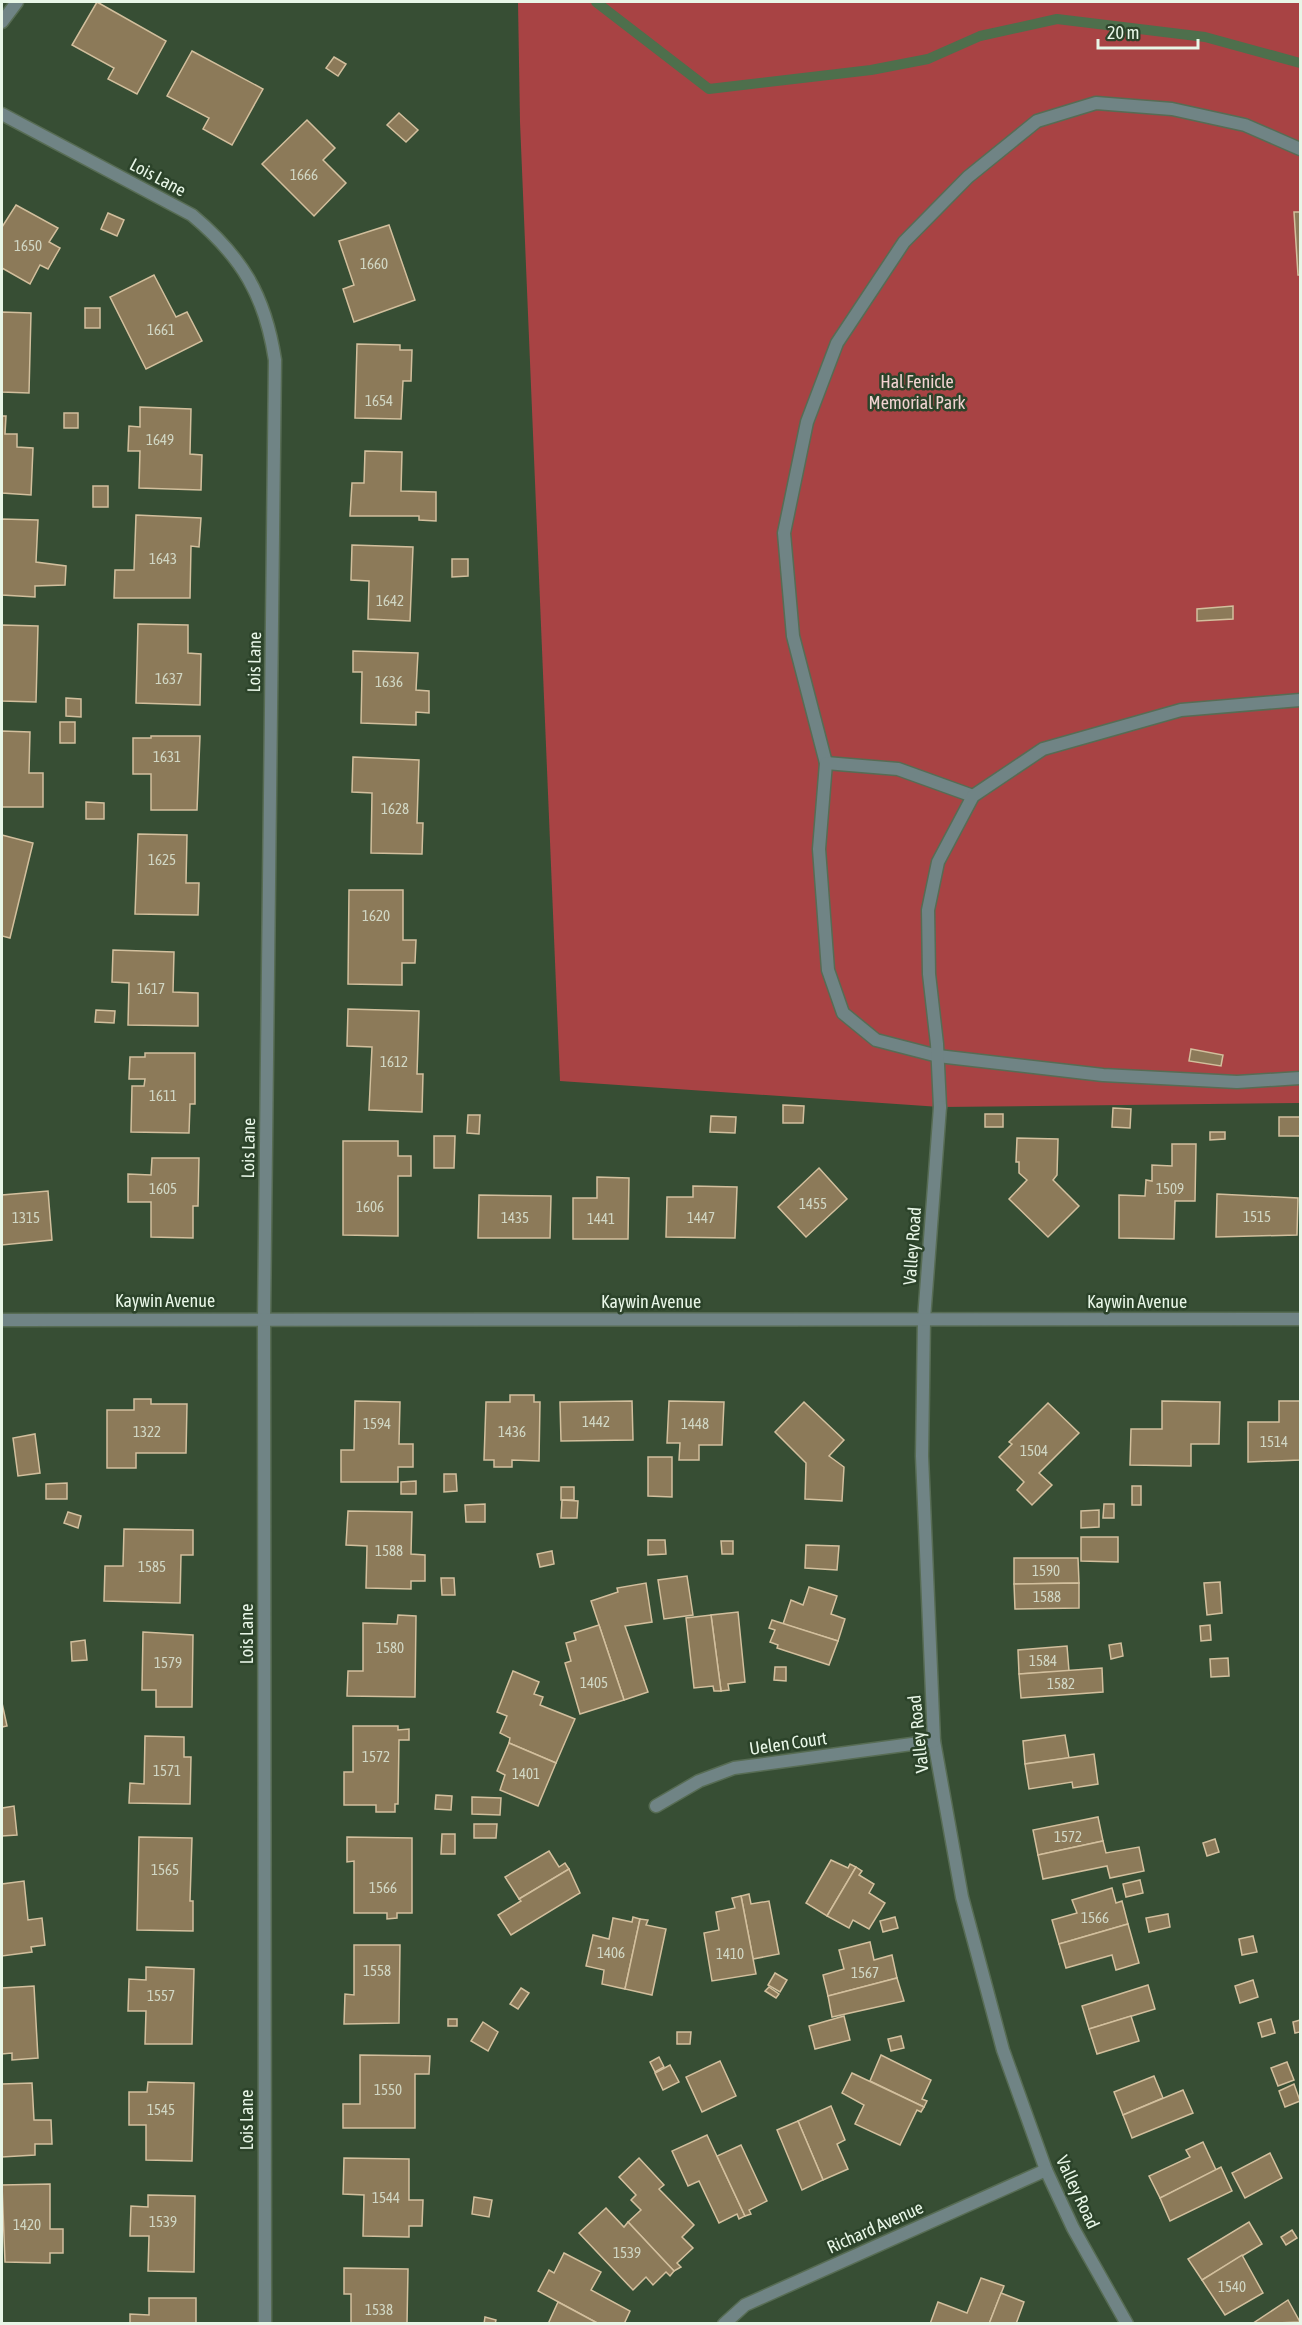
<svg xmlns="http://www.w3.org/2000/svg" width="1302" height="2325" font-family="'Asap Condensed',sans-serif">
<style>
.green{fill:#a84344}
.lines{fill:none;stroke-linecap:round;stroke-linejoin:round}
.stream{stroke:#4e6f4c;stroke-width:10}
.building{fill:#8c7a59;stroke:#d2bf9d;stroke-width:1.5}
.lane-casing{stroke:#576c54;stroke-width:15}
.street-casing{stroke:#576c54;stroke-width:15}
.lane{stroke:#708485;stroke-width:12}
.street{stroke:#708485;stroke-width:12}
.labels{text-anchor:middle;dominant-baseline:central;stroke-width:5;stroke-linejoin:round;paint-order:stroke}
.number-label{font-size:15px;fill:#d1d7c4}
.street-label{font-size:18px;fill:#e8f6e7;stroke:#2c432a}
.park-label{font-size:18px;fill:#f1d3d1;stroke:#2c432a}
</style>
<rect width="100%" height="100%" fill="#374e34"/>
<polygon class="green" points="518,2 1300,2 1300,1103 940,1107 560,1081 520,122"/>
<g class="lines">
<polyline class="stream" points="596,2 709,89 871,70 928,59 980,36 1057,19 1205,37 1300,63"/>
</g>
<g class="building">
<polygon points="97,2 166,41 137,94 108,79 114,68 72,45"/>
<polygon points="192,51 263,89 232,145 203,129 209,118 167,96"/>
<polygon points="334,57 346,64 338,76 326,68"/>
<polygon points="399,113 418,130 406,142 387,125"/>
<polygon points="307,120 335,148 323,160 346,183 314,216 262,164"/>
<polygon points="16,205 58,228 49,242 60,248 48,269 40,265 30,284 2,268 2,227"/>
<polygon points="1294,212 1300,212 1300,275 1298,275"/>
<polygon points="108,213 124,220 117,236 101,229"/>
<polygon points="389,225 415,300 354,322 343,289 354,285 339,241"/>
<polygon points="154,275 176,317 187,312 202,341 146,369 110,297"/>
<rect x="85" y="308" width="15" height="20"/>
<polygon points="2,312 31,313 29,393 2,392"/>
<polygon points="357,344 400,345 400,350 412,350 411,381 403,381 401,419 355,418"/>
<polygon points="140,407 191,409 190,454 202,455 201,490 139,488 140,451 128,451 129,426 140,427"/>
<rect x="64" y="413" width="14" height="15"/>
<polygon points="2,416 6,416 5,434 17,434 17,447 33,448 31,495 2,493"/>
<polygon points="365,451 402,452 401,491 436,492 436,521 419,520 419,516 350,516 352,483 364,483"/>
<rect x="93" y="486" width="15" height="21"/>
<polygon points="136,515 201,518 199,547 191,546 190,598 114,598 115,570 134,570"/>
<polygon points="2,519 38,520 36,562 66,566 65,585 35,586 35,597 2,595"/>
<polygon points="352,545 413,547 410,621 368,619 369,581 351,580"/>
<polygon points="452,559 468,559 468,576 452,577"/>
<polygon points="1233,606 1233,619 1197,621 1197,609"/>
<polygon points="138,624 188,625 188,653 201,654 200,705 136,703"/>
<polygon points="2,625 38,626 36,702 2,701"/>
<polygon points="353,651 418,653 416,690 429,691 429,713 416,712 416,725 361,723 362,672 353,672"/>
<polygon points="66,698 81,699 81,717 66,716"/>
<rect x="60" y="722" width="15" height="21"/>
<polygon points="2,731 30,732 29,773 43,773 43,807 2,807"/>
<polygon points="151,736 200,736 197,810 151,810 151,774 133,774 133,738 151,738"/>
<polygon points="353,757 419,760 417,823 423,823 422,854 371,853 372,793 352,792"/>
<polygon points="86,802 104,803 104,819 86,819"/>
<polygon points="138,834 187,835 186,883 199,883 198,915 135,914"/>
<polygon points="2,835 33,843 10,938 2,936"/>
<polygon points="349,890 403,890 403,940 416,940 415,963 402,963 402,985 348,984"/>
<polygon points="113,950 174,952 173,992 198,993 198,1026 128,1025 129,983 112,982"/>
<polygon points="348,1009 419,1011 417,1074 423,1074 422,1112 369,1110 372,1047 347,1046"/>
<polygon points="96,1010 115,1011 114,1023 95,1022"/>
<polygon points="1191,1049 1223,1055 1221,1066 1189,1061"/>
<polygon points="145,1053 195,1053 195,1104 190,1104 189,1133 131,1132 132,1086 144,1086 145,1079 129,1079 130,1057 145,1057"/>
<polygon points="783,1105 804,1106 803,1123 783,1123"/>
<polygon points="1113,1108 1131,1109 1130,1128 1112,1127"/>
<rect x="985" y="1114" width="18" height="13"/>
<polygon points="468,1115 480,1115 479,1134 467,1133"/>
<polygon points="711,1116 736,1117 735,1133 710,1132"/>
<rect x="1279" y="1117" width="21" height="19"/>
<polygon points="1210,1132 1225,1132 1225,1139 1210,1140"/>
<polygon points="434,1136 455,1136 454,1168 434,1168"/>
<polygon points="1017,1138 1058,1139 1057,1175 1053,1180 1079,1206 1048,1237 1009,1199 1027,1180 1019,1173 1019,1162 1016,1162"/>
<polygon points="343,1141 398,1141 398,1156 411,1156 411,1176 398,1176 398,1236 343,1235"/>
<polygon points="1172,1144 1196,1144 1195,1201 1175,1201 1174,1239 1119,1238 1119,1195 1145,1196 1146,1180 1152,1181 1152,1165 1172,1166"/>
<polygon points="152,1158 199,1158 198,1206 193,1206 193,1238 151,1237 151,1202 128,1202 128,1174 151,1175"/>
<polygon points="819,1168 847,1199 806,1237 778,1207"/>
<polygon points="597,1177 629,1178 628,1239 573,1239 573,1198 597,1198"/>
<polygon points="693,1186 737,1187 735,1238 666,1237 667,1197 693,1197"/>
<polygon points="48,1191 52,1240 2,1245 2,1195"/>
<polygon points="1217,1194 1298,1198 1297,1235 1216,1237"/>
<polygon points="479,1195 551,1196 550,1238 478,1238"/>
<polygon points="510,1395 534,1395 534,1402 540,1402 539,1461 512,1460 512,1467 494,1467 494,1460 484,1460 486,1402 510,1402"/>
<polygon points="134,1399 151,1399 151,1404 187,1404 186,1453 136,1453 136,1468 107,1468 107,1410 134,1410"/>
<polygon points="355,1401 400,1402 399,1444 413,1444 413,1467 398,1467 398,1482 341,1482 341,1450 354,1450"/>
<polygon points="632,1401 633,1440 561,1441 560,1402"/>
<polygon points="669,1401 724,1402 722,1445 699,1445 699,1460 679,1460 680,1443 667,1443"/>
<polygon points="1162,1401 1220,1402 1219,1444 1191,1444 1191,1466 1130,1465 1131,1429 1162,1429"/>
<polygon points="1279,1401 1300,1401 1300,1460 1248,1462 1248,1422 1279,1422"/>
<polygon points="804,1402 844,1440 829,1456 844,1467 842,1501 805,1499 806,1463 775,1432"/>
<polygon points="1048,1403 1079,1433 1039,1473 1052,1485 1032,1505 1017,1490 1024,1482 999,1457 1012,1444 1009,1442"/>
<polygon points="35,1434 40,1473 18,1476 13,1438"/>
<polygon points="648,1457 672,1457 672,1497 648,1496"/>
<polygon points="444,1474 456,1474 457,1491 444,1492"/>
<polygon points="416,1481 416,1494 401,1494 401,1482"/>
<polygon points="67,1483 67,1499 46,1499 46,1484"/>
<rect x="1132" y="1486" width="9" height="19"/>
<rect x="561" y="1487" width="13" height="13"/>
<polygon points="562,1500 578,1501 577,1518 561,1518"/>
<polygon points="485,1504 485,1522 466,1522 465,1505"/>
<polygon points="1104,1504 1114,1504 1114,1518 1103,1518"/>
<polygon points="1099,1510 1099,1527 1081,1528 1081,1511"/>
<polygon points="348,1511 412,1512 411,1554 425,1555 425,1581 411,1581 411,1589 366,1588 367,1546 346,1545"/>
<polygon points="68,1512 81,1516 78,1528 64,1523"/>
<polygon points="124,1529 193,1530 193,1555 181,1555 180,1603 104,1601 105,1566 123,1566"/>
<polygon points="1081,1537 1118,1537 1118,1562 1081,1561"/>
<polygon points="648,1540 665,1540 666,1554 648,1555"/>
<polygon points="721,1541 733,1541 733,1554 722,1554"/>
<polygon points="806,1545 839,1546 837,1570 805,1568"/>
<polygon points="552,1551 554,1564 540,1567 537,1554"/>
<polygon points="1014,1558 1078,1558 1079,1583 1014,1584"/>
<polygon points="687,1576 693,1615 664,1619 658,1580"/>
<polygon points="441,1578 454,1578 455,1595 442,1595"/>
<polygon points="1220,1582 1222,1613 1207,1615 1204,1583"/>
<polygon points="646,1583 652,1622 625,1626 648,1692 624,1700 591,1601 618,1592 617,1588"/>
<polygon points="1079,1583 1079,1608 1015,1609 1014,1584"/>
<polygon points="809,1587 837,1596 831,1614 845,1619 838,1641 783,1624 791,1600 803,1605"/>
<polygon points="738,1612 745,1682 728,1684 729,1690 721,1691 711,1615"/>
<polygon points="398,1615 416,1616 415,1697 347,1696 348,1671 363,1671 363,1623 397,1624"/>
<polygon points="711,1615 721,1691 714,1691 713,1686 694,1688 686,1618"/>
<polygon points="772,1620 838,1641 829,1665 777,1648 778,1645 770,1642 775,1630 769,1628"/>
<polygon points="599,1625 624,1700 580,1714 565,1663 571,1661 566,1643 576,1640 574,1633"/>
<polygon points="1210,1625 1211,1640 1201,1641 1200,1626"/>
<polygon points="143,1632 193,1635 192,1707 156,1707 156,1690 142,1690"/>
<polygon points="85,1640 87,1660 72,1661 71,1642"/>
<polygon points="1121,1643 1123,1656 1111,1659 1109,1645"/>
<polygon points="1067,1646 1069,1671 1019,1674 1018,1650"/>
<polygon points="1228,1658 1229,1676 1211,1677 1210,1659"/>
<polygon points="775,1667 786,1667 786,1681 774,1680"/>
<polygon points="1102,1668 1103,1692 1021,1698 1019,1674"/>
<polygon points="513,1671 539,1682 534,1694 543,1697 540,1705 575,1719 556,1763 509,1743 510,1738 500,1733 507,1716 497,1712"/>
<polygon points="2,1703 7,1726 2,1727"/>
<polygon points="353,1726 398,1726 398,1730 409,1729 409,1740 399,1740 398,1804 395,1804 395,1812 376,1812 376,1805 344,1805 344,1772 353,1772"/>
<polygon points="1065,1735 1069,1758 1025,1764 1023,1741"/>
<polygon points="145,1736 184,1737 184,1757 191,1757 190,1804 129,1803 130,1783 144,1784"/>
<polygon points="509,1743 556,1763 538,1806 500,1790 505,1775 497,1771"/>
<polygon points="1094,1754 1098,1784 1073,1788 1072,1782 1029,1789 1025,1764"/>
<polygon points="436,1795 452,1796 451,1810 435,1809"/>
<polygon points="472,1797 501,1798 500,1815 472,1814"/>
<polygon points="2,1803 2,1808 14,1806 17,1835 2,1836"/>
<polygon points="1098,1817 1103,1841 1038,1855 1033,1830"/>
<polygon points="474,1824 497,1824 496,1838 474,1838"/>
<polygon points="442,1834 455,1834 455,1854 441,1854"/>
<polygon points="139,1837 192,1838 190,1901 193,1901 193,1931 137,1930"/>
<polygon points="347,1837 412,1838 412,1913 397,1913 397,1918 387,1919 387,1913 354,1913 354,1861 347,1862"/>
<polygon points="1215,1839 1219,1852 1207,1856 1203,1843"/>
<polygon points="1103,1841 1106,1853 1139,1847 1144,1871 1110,1878 1107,1866 1043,1879 1038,1855"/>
<polygon points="549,1851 559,1867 565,1863 569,1869 519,1899 505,1877"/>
<polygon points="831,1860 848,1868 850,1864 856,1867 827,1916 806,1903"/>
<polygon points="856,1867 862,1871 859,1875 874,1884 869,1893 885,1903 869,1929 853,1920 849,1928 827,1916"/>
<polygon points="569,1869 580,1893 511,1935 498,1915 521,1901 519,1899"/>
<polygon points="1140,1880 1143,1893 1126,1897 1123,1884"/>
<polygon points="24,1881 28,1920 42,1918 45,1945 31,1947 32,1952 2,1956 2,1884"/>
<polygon points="1112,1888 1116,1903 1122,1901 1128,1924 1059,1944 1052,1920 1077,1913 1072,1900"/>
<polygon points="749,1894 751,1904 769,1901 779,1954 753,1959 741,1896"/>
<polygon points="741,1896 756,1974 712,1981 704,1933 719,1930 716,1912 735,1908 732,1898"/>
<polygon points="1168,1914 1170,1927 1149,1932 1146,1918"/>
<polygon points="633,1917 640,1919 625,1989 602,1984 604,1970 586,1966 593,1935 609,1939 613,1918 632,1922"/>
<polygon points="895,1917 898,1928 883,1932 880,1921"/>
<polygon points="640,1919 648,1920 646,1925 666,1929 652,1995 625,1989"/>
<polygon points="1128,1924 1139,1963 1116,1970 1112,1955 1066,1968 1059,1944"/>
<polygon points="1253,1936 1257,1952 1242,1955 1239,1939"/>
<polygon points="870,1942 874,1960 892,1955 897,1978 828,1996 823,1975 844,1969 839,1950"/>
<polygon points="354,1945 400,1945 399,2023 344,2024 345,1994 354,1995"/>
<polygon points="146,1967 194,1969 192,2044 145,2044 146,2011 128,2011 129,1979 146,1980"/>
<polygon points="775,1973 787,1980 780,1992 768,1985"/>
<polygon points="897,1978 904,2001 832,2017 828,1996"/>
<polygon points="1253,1980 1258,1997 1240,2003 1235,1986"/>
<polygon points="1148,1985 1155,2009 1089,2029 1082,2006"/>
<polygon points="34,1986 38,2058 12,2060 12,2053 2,2054 2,1988"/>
<polygon points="769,1987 779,1994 776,1998 765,1991"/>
<polygon points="521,1988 529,1993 518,2009 510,2004"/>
<polygon points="844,2016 850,2040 815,2049 809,2026"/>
<polygon points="1131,2016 1139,2041 1097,2054 1089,2029"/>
<rect x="448" y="2019" width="9" height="7"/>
<polygon points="1271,2019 1275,2033 1262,2037 1258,2023"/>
<polygon points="1300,2020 1300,2032 1295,2033 1293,2022"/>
<polygon points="483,2022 498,2032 488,2051 471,2041"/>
<polygon points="677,2032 691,2032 690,2044 677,2044"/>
<polygon points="901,2036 904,2048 891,2051 888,2039"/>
<polygon points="360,2055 430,2056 429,2074 415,2074 415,2128 343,2128 343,2104 360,2104"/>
<polygon points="881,2055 931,2080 922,2099 927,2101 924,2107 870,2081"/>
<polygon points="659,2057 664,2067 655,2072 650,2062"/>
<polygon points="720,2061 736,2096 702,2112 686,2077"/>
<polygon points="1287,2062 1294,2080 1278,2086 1271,2068"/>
<polygon points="670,2065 679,2082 663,2090 655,2073"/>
<polygon points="852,2073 924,2107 921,2112 917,2110 900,2145 855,2124 864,2105 842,2093"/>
<polygon points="1154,2076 1163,2098 1123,2115 1114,2092"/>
<polygon points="148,2082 194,2083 192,2161 146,2160 146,2125 129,2125 129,2092 147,2092"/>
<polygon points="32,2083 34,2120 51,2120 52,2144 35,2144 35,2155 2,2157 2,2084"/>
<polygon points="1294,2084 1300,2101 1285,2107 1279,2091"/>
<polygon points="1183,2090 1193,2113 1132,2138 1123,2115"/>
<polygon points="831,2106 845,2140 837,2144 848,2169 823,2180 798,2121"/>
<polygon points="798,2121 823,2180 802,2190 777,2130"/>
<polygon points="707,2135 745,2216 739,2219 737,2214 719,2223 699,2181 688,2186 672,2151"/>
<polygon points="1203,2142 1216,2170 1160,2198 1149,2176 1190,2157 1186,2150"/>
<polygon points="741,2145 767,2201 749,2210 751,2214 745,2216 717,2156"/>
<polygon points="1270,2153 1282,2178 1245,2198 1232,2173"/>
<polygon points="344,2158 409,2159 409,2200 423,2200 422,2226 409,2226 409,2237 363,2236 364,2195 343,2194"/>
<polygon points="639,2158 664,2185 659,2189 694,2225 682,2237 693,2248 677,2263 681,2267 674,2271 628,2222 641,2210 631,2200 636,2195 619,2177"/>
<polygon points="1221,2167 1232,2191 1170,2221 1160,2198"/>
<polygon points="50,2184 50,2229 63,2229 63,2253 50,2253 50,2263 5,2262 2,2185"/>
<polygon points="148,2195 195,2196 194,2272 148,2271 149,2236 130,2236 131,2206 148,2207"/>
<polygon points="474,2197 492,2200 489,2217 472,2214"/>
<polygon points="606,2208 624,2227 628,2222 674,2271 670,2276 666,2272 653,2285 646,2277 633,2290 579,2233"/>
<polygon points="1249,2222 1262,2244 1202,2280 1188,2259"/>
<polygon points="1292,2230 1297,2238 1286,2245 1281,2237"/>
<polygon points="564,2253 601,2272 591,2290 630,2311 624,2324 599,2324 538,2291 549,2270 554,2273"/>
<polygon points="1242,2255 1263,2293 1225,2315 1202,2280"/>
<polygon points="344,2268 408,2269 407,2324 351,2324 351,2294 344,2294"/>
<polygon points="981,2278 1004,2286 989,2324 930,2324 938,2302 967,2313"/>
<polygon points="1001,2293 1024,2302 1016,2324 989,2324"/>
<polygon points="149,2298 196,2298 196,2324 130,2324 130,2314 149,2315"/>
<polygon points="1288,2300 1300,2322 1252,2324"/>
<polygon points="558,2302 599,2324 548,2324"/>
<polygon points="485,2317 496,2320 495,2324 484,2324"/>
</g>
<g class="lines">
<defs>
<g id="lane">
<polyline points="826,763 793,636 784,533 807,422 837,343 904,242 968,177 1037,121 1096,103 1172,109 1245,125 1300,149"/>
<polyline points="973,796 898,769 826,763 819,849 828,970 843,1013 876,1040 938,1056 1103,1075 1237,1082 1300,1078"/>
<polyline points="940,1107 937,1044 929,974 928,910 938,862 973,796 1043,749 1181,710 1300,700"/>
</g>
<g id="street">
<polyline points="2,22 17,2"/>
<path d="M2,114L192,215C242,257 265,295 275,360L264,1319L265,2324"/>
<polyline points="940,1107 924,1319 922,1456 934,1741 962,1897 1003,2050 1046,2170 1073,2228 1127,2324"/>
<polyline points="2,1320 1300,1319"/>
<polyline points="656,1806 699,1781 734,1768 934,1741"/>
<polyline points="724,2324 745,2305 1046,2170"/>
</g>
</defs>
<use href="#lane" class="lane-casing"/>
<use href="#street" class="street-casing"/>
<use href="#lane" class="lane"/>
<use href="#street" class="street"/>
</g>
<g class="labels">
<g class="number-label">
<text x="304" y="174">1666</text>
<text x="28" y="245">1650</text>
<text x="374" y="263">1660</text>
<text x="161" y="329">1661</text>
<text x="379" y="400">1654</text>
<text x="160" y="439">1649</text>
<text x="163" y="558">1643</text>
<text x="390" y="600">1642</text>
<text x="169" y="678">1637</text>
<text x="389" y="681">1636</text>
<text x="167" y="756">1631</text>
<text x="395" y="808">1628</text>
<text x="162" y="859">1625</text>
<text x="376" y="915">1620</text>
<text x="151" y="988">1617</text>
<text x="394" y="1061">1612</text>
<text x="163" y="1095">1611</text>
<text x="163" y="1188">1605</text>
<text x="1170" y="1188">1509</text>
<text x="813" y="1203">1455</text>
<text x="370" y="1206">1606</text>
<text x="1257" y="1216">1515</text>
<text x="26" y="1217">1315</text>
<text x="515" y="1217">1435</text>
<text x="701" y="1217">1447</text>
<text x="601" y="1218">1441</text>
<text x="596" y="1421">1442</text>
<text x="377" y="1423">1594</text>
<text x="695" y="1423">1448</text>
<text x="147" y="1431">1322</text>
<text x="512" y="1431">1436</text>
<text x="1274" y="1441">1514</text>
<text x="1034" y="1450">1504</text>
<text x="389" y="1550">1588</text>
<text x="152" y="1566">1585</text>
<text x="1046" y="1570">1590</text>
<text x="1047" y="1596">1588</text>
<text x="390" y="1647">1580</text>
<text x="1043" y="1660">1584</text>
<text x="168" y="1662">1579</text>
<text x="594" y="1682">1405</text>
<text x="1061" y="1683">1582</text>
<text x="376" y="1756">1572</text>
<text x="167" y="1770">1571</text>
<text x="526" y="1773">1401</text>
<text x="1068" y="1836">1572</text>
<text x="165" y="1869">1565</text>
<text x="383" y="1887">1566</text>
<text x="1095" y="1917">1566</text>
<text x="611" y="1952">1406</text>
<text x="730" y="1953">1410</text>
<text x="377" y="1970">1558</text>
<text x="865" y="1972">1567</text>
<text x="161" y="1995">1557</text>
<text x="388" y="2089">1550</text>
<text x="161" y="2109">1545</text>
<text x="386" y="2197">1544</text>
<text x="163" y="2221">1539</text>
<text x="27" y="2224">1420</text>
<text x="627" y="2252">1539</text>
<text x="1232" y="2286">1540</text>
<text x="379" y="2309">1538</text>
</g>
<g class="street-label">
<text transform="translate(158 177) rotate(28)">Lois Lane</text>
<text transform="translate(254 662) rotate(-89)">Lois Lane</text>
<text transform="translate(248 1148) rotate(-89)">Lois Lane</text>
<text transform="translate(912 1246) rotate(-86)">Valley Road</text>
<text x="165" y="1300">Kaywin Avenue</text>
<text x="651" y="1301">Kaywin Avenue</text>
<text x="1137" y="1301">Kaywin Avenue</text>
<text transform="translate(246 1634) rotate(-90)">Lois Lane</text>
<text transform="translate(918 1734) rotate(-96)">Valley Road</text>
<text transform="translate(788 1743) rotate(-8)">Uelen Court</text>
<text transform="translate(246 2120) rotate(-90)">Lois Lane</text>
<text transform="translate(1078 2192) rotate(65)">Valley Road</text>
<text transform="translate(875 2227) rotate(-24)">Richard Avenue</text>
</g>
<g class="park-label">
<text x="917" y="381">Hal Fenicle<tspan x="917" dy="21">Memorial Park</tspan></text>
</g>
</g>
<rect width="1302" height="2325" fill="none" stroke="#e8f6e7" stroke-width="6"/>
<path d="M1098 39v9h100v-9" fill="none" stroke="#e8f6e7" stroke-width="3"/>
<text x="1107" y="39" font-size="18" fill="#e8f6e7" stroke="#2c432a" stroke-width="4.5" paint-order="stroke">20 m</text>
</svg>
